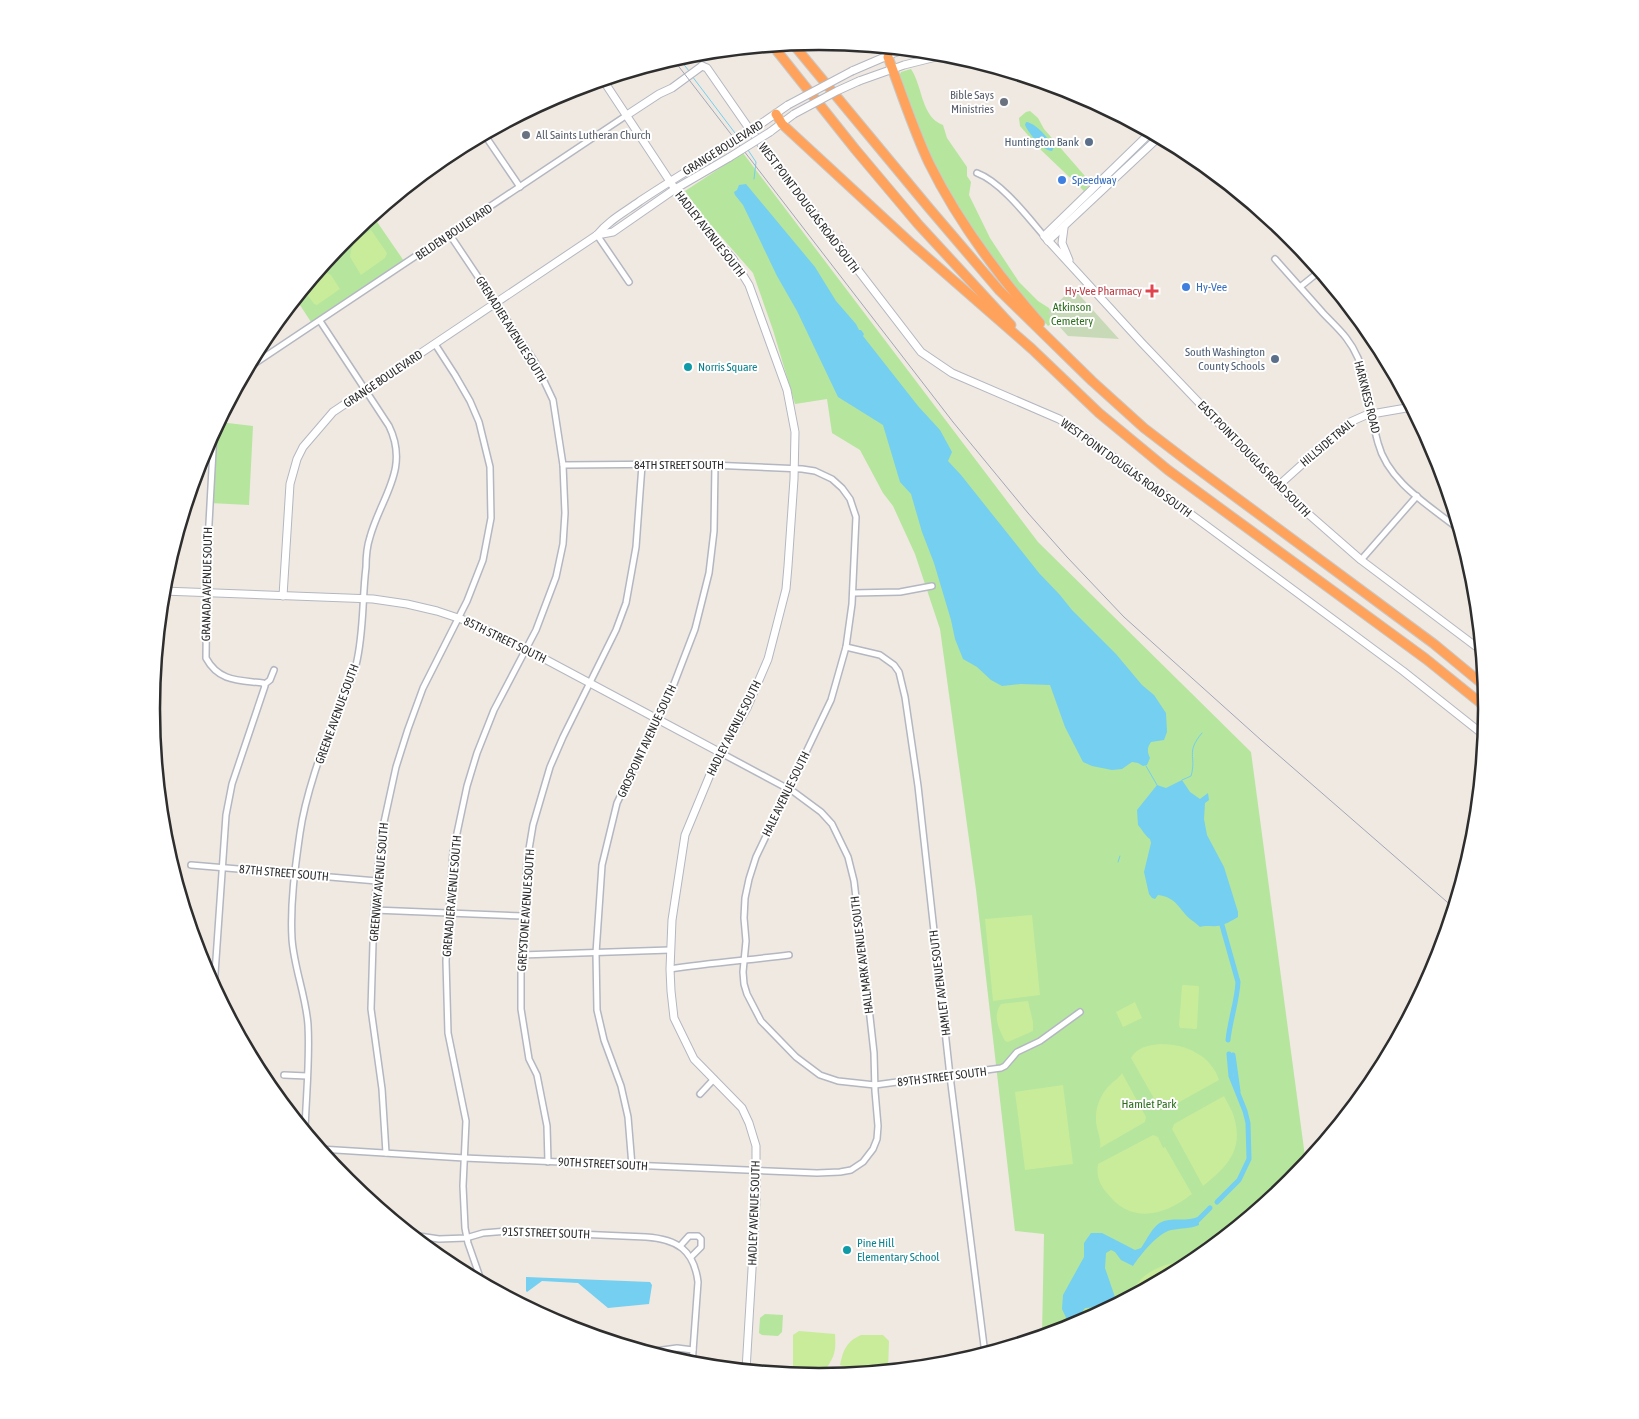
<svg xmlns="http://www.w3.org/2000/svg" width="1639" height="1419" font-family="'Asap Condensed',sans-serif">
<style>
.green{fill:#b6e59e}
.cemetery{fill:#c8d9b8}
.pitch{fill:#c9ec9a}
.water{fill:#75cff0}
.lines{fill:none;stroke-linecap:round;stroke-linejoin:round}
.stream{stroke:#75cff0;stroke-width:1}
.canal{stroke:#75cff0;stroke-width:5}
.street-casing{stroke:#b4b7c1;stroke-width:8}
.secondary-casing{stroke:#b4b7c1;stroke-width:9}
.highway-casing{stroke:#c9c9c9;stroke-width:11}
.street{stroke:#fff;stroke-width:5}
.secondary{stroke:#fff;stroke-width:7}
.highway{stroke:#ffa35c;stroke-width:9}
.rail{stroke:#a3a6b8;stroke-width:1}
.secondary-bridge-casing{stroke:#b4b7c1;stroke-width:9;stroke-linecap:butt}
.secondary-bridge{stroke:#fff;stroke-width:7}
.worship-dot{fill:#6b7280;stroke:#fff;stroke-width:2}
.service-dot{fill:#5c6f8a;stroke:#fff;stroke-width:2}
.shop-dot{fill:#3f7fe0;stroke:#fff;stroke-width:2}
.health-dot{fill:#e0444e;stroke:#fff;stroke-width:2}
.culture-dot{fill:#0f9aa8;stroke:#fff;stroke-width:2}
.labels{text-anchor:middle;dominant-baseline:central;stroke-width:4;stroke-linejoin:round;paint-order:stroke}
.worship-label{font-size:12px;fill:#5b616d;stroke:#fff;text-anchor:end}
.service-label{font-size:12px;fill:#4e5e75;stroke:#fff;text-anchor:end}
.street-label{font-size:12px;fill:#2e2e2e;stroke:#fff}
.shop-label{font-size:12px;fill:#366cbe;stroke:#fff;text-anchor:start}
.health-label{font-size:12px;fill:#be3a42;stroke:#fff;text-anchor:end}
.park-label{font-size:12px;fill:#2c6e1b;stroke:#fff}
.culture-label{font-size:12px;fill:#0d838f;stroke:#fff;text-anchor:start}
.rim{fill:none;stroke:#2e2e2e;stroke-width:2.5}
</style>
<rect width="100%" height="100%" fill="#efe9e1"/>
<g class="green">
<path d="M911,69C923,87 921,117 943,125L947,138L967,167V176L971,182L969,195L990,238L1019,282L1038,301L1049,308L1055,321L1048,326C1006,278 964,226 936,168C921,138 910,107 899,76L901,72Z"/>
<polygon points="1030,111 1038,118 1044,129 1091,183 1084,191 1041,150 1020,126 1019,118 1026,112"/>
<polygon points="743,153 1038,542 1251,752 1306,1164 1292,1182 1191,1265 1075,1327 1042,1337 1044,1234 1015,1231 976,890 940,629 915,554 893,506 883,493 860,450 832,433 827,399 795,404 773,330 753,273 703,216 685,191"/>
<polygon points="373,216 406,264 313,325 296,299 347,237"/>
<polygon points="219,422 253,426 249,505 210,503 214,432"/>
<polygon points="765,1314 783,1315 782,1332 778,1336 762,1335 759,1333 760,1318"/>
</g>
<polygon class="cemetery" points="1073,288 1119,339 1068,336 1047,313"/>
<g class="pitch">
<path d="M371,230L387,253L385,258L361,275L350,257C352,241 358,239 371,230Z"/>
<polygon points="320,270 331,275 340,289 317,305 314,304 304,290"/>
<polygon points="1032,915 1040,995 993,1001 985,919"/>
<polygon points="1183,985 1198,986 1199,987 1197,1028 1196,1029 1180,1028 1179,1025 1182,986"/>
<path d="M1028,1001L1033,1022V1031L1008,1042L1005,1041C999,1029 992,1016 1001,1004Z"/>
<polygon points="1135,1002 1142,1018 1123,1027 1116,1012"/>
<path d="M1161,1044C1185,1044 1211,1055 1219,1080L1165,1110L1160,1109L1131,1058C1137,1047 1149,1045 1161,1044Z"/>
<path d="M1122,1073L1146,1117L1145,1122L1100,1148C1102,1138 1096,1131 1096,1120C1095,1107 1101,1093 1111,1084C1115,1080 1119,1078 1122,1073Z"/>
<polygon points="1063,1085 1073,1164 1025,1170 1015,1092"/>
<path d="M1224,1096C1227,1103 1232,1109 1234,1117C1244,1150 1227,1167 1203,1186L1172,1129L1174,1124Z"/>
<path d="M1153,1135L1158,1137L1163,1148L1165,1147L1192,1194C1164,1216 1131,1225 1106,1192C1099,1183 1096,1175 1098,1164Z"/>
<path d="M1179,1262H1188L1189,1266L1129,1298C1137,1276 1157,1265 1179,1262Z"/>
<path d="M799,1331L835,1334C836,1351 835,1356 825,1370L808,1373L793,1369V1335Z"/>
<path d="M861,1335H883L889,1341L888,1371L866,1373L840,1365C843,1350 847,1341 861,1335Z"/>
</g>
<g class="water">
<path d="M1026,122C1036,123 1048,138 1054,147L1052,151C1043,151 1029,134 1025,125Z"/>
<path d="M746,184L815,267L836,301L856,324L859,330H861L864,334L863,336L918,406L940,430L952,452L948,461L961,475L1039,573L1060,595L1072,610L1116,654L1142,685L1154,695L1166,713L1167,732L1164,740L1151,742C1147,748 1147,751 1150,758L1147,765L1143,766L1138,763L1132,762L1122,769L1112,770L1092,766L1083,762L1065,727L1050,685L1021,684L1002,686L991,680L977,667L963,659L955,639L951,620L934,563L922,532L911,494L900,482L883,425L838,397L797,311L777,276L743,205L735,195L734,192L737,190L739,185Z"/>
<path d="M1182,780L1190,792L1200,799L1208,793L1209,800L1205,803L1204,819L1207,835L1224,867L1238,912V917C1231,921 1225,925 1217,926C1211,927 1206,925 1200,927C1197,924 1194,922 1190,919C1179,909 1176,897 1158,895L1155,899L1152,898L1149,894L1144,872L1151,843L1150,839C1145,836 1142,829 1138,825L1137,810L1157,785L1166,788Z"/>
<path d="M1198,1217L1199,1225C1190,1229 1181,1228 1171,1230C1158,1233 1140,1255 1133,1266L1121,1260L1115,1252L1111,1250L1106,1253L1105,1268L1116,1300L1109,1306L1085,1308L1079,1316V1322L1082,1323L1073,1327L1070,1326L1062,1309L1063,1295L1084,1257V1243L1091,1233H1102L1135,1250L1141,1248C1146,1241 1151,1230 1157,1225C1169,1215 1183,1223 1198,1217Z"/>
<polygon points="526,1277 650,1282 652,1285 649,1304 608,1308 578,1283 542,1281 527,1292 526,1291"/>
</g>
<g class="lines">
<g class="stream">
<polyline points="678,57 689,71"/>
<polyline points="692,76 738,137"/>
<polyline points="748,150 756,162 754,179"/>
<polyline points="1146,766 1157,785"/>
<path d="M1182,780L1191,776C1197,756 1185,753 1202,733"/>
<polyline points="1118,862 1120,856"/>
</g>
<g class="canal">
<path d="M1222,925L1238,982C1237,1002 1230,1020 1228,1040"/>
<polyline points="1233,1055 1238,1091"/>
<polyline points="1217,1202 1239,1180 1249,1159 1248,1123 1245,1111 1231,1076 1229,1054"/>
<polyline points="1195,1223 1210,1208"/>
</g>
<defs>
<g id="street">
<polyline points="484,134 520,187"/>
<path d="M977,173C1001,182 1027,216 1044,236"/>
<polyline points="450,235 535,362 553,400 563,465 565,513 563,544 556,577 536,630 494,710 477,753 467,786 453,852 446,961 448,1033 466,1121 463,1186 465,1228 468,1243 482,1283"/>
<polyline points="597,235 629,282"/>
<path d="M1275,259C1291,277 1307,295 1323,313C1337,328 1349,337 1358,358C1369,384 1370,415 1378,443C1388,482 1430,506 1460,530"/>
<polyline points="1300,287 1320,271"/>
<polyline points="248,368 627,115"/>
<path d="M214,432L207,560L206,658C219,682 239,680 263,683L265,686L232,784L226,815L214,988"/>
<polyline points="563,465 686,464 802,469 815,471 832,479 842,488 850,499 856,517 852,604 846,647 831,700 756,857 749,879 745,898 744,918 746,941 743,972 744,984 747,994 761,1021 796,1057 820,1075 838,1081 875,1085 1001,1068 1005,1066 1017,1052 1040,1041 1080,1012"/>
<polyline points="1361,560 1417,496"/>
<polyline points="853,593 900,592 932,586"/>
<polyline points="846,647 880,655 894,665 899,672 905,697 918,786 950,1076 985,1354"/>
<polyline points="265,684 270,680 274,670"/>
<polyline points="191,865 377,881"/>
<polyline points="374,910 523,916"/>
<polyline points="521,955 670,950"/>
<path d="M670,969C710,963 749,960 789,955"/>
<polyline points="284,1075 307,1076"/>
<polyline points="700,1094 714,1079"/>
<path d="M305,1131C306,1096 310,1060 308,1025C306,996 294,968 292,939C290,904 295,868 300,833C305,797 322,748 336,714C343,698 351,682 356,665C364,633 362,600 366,567C366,557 367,546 370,537C381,497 410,469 389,426L320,321"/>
<polyline points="320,1149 464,1158 817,1173 840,1172 851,1170 863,1162 873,1149 877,1139 878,1126 875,1091 874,1053 866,981 854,881 848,857 832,824 821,812 794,792 721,753"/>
<polyline points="386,1153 382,1089 371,1009 374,910 381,836 396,767 408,729 423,688 467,601 483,560 491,518 490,467 479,422 470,401 455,375 435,344"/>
<polyline points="548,1162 547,1126 537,1075 529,1059 521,1009 521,963 527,861 533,825 550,767 563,737 616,630 626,603 636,547 642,465"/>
<polyline points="632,1166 628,1117 621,1086 604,1040 597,1010 596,953 602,865 617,803 672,689 695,629 709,573 714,531 715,465"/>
<path d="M412,1235L439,1239L466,1238L483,1233L508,1231L646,1237C677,1239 694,1250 698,1282L692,1365"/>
<polyline points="680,1246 689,1236 698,1236 701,1239 701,1247 691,1257"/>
<polyline points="648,1352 677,1348 693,1350"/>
</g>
<g id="secondary">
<polyline points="702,66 707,68 748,127 921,352 952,373 1059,419 1081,433 1403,671 1485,736"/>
<polyline points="852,71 894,53 905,50"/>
<polyline points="603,80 675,189 698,220 733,259 749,285 787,390 795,432 794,479 788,566 786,589 776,628 768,659 747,708 714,765 685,835 672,920 670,969 671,991 674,1018 694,1059 742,1108 749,1123 756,1146 756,1202 746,1370"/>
<polyline points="859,81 904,65 948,54"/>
<polyline points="627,115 659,94 672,88 702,66"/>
<polyline points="762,123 788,105"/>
<polyline points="770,132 794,114"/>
<polyline points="1151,132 1044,236 1142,343 1289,497 1361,560 1482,651"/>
<polyline points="1064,228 1062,243 1069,260"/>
<polyline points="597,235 613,232 675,189 730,157"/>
<polyline points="1048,241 1159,137"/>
<polyline points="1278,486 1348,423 1366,415 1412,407"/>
<polyline points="163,591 373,599 407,604 437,611 473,623 526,649 721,753"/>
<path d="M283,596L290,484L297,459L303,447L333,412L597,235C609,220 625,212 640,201C667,183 695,166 723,149"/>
</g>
<g id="highway">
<polyline points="793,44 929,208 999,290 1092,381 1144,428 1191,464 1434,644 1486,687"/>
<polyline points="773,46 855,149 918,224 1011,325"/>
<path d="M888,57C901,92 913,129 929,163C958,222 997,274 1040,323"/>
<polyline points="776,114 782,124 913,245 1032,349 1099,413 1168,470 1426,659 1488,709"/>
</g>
</defs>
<use href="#street" class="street-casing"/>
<use href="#secondary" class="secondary-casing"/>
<use href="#highway" class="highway-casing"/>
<use href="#street" class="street"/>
<use href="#secondary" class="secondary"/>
<use href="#highway" class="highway"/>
<polyline class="rail" points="673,59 953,422 1028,513 1067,557 1124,617 1261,740 1454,908"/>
<defs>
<g id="secondary-bridge">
<polyline points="788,105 852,71"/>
<polyline points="794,114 837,91 859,81"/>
<polyline points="723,149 762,123"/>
<polyline points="730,157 770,132"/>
</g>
</defs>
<use href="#secondary-bridge" class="secondary-bridge-casing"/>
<use href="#secondary-bridge" class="secondary-bridge"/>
</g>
<g class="worship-dot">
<circle cx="1004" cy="102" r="5"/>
<circle cx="526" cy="135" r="5"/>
</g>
<g class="service-dot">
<circle cx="1089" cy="142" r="5"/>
<circle cx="1275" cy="359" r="5"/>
</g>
<g class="shop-dot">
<circle cx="1062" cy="180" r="5"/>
<circle cx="1186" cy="287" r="5"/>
</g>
<path class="health-dot" d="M1149.5 283.5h5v5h5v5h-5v5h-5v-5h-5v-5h5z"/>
<g class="culture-dot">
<circle cx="688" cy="367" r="5"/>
<circle cx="847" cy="1250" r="5"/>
</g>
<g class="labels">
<g class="worship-label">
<text x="994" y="95">Bible Says<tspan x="994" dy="14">Ministries</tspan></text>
<text x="536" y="135" text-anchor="start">All Saints Lutheran Church</text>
</g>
<g class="service-label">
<text x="1079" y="142">Huntington Bank</text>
<text x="1265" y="352">South Washington<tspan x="1265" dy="14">County Schools</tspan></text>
</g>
<g class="street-label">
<text transform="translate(723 148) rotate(-32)">GRANGE BOULEVARD</text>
<text transform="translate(809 208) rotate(53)">WEST POINT DOUGLAS ROAD SOUTH</text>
<text transform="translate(454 232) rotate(-34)">BELDEN BOULEVARD</text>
<text transform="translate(710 234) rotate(52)">HADLEY AVENUE SOUTH</text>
<text transform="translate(511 329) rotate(58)">GRENADIER AVENUE SOUTH</text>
<text transform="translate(383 379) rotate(-34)">GRANGE BOULEVARD</text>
<text transform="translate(1367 397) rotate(76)">HARKNESS ROAD</text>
<text transform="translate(1327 443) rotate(-40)">HILLSIDE TRAIL</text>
<text transform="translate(1254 459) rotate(46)">EAST POINT DOUGLAS ROAD SOUTH</text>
<text x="679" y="465">84TH STREET SOUTH</text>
<text transform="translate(1126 468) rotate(36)">WEST POINT DOUGLAS ROAD SOUTH</text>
<text transform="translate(207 584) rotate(-89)">GRANADA AVENUE SOUTH</text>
<text transform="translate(505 640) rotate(26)">85TH STREET SOUTH</text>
<text transform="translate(337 714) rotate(-70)">GREENE AVENUE SOUTH</text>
<text transform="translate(734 728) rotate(-63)">HADLEY AVENUE SOUTH</text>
<text transform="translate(647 741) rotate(-65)">GROSPOINT AVENUE SOUTH</text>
<text transform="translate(786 794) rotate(-64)">HALE AVENUE SOUTH</text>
<text transform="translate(284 873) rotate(5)">87TH STREET SOUTH</text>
<text transform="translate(379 882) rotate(-85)">GREENWAY AVENUE SOUTH</text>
<text transform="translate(452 896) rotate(-85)">GRENADIER AVENUE SOUTH</text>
<text transform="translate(526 910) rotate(-86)">GREYSTONE AVENUE SOUTH</text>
<text transform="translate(862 955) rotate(-97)">HALLMARK AVENUE SOUTH</text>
<text transform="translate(940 983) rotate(-97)">HAMLET AVENUE SOUTH</text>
<text transform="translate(942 1077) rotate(-7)">89TH STREET SOUTH</text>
<text transform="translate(603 1164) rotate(3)">90TH STREET SOUTH</text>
<text transform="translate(754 1213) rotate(-88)">HADLEY AVENUE SOUTH</text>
<text transform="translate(546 1233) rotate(2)">91ST STREET SOUTH</text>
</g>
<g class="shop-label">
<text x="1072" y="180">Speedway</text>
<text x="1196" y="287">Hy-Vee</text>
</g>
<g class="health-label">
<text x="1142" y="291">Hy-Vee Pharmacy</text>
</g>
<g class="park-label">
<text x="1072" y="307">Atkinson<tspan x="1072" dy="14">Cemetery</tspan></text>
<text x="1149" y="1104">Hamlet Park</text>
</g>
<g class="culture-label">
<text x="698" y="367">Norris Square</text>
<text x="857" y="1243">Pine Hill<tspan x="857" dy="14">Elementary School</tspan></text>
</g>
</g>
<path d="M0 0H1639V1419H0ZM160 709a659 659 0 1 1 1318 0a659 659 0 1 1-1318 0Z" fill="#fff" fill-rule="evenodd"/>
<path class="rim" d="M160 709a659 659 0 1 1 1318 0a659 659 0 1 1-1318 0Z"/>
</svg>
